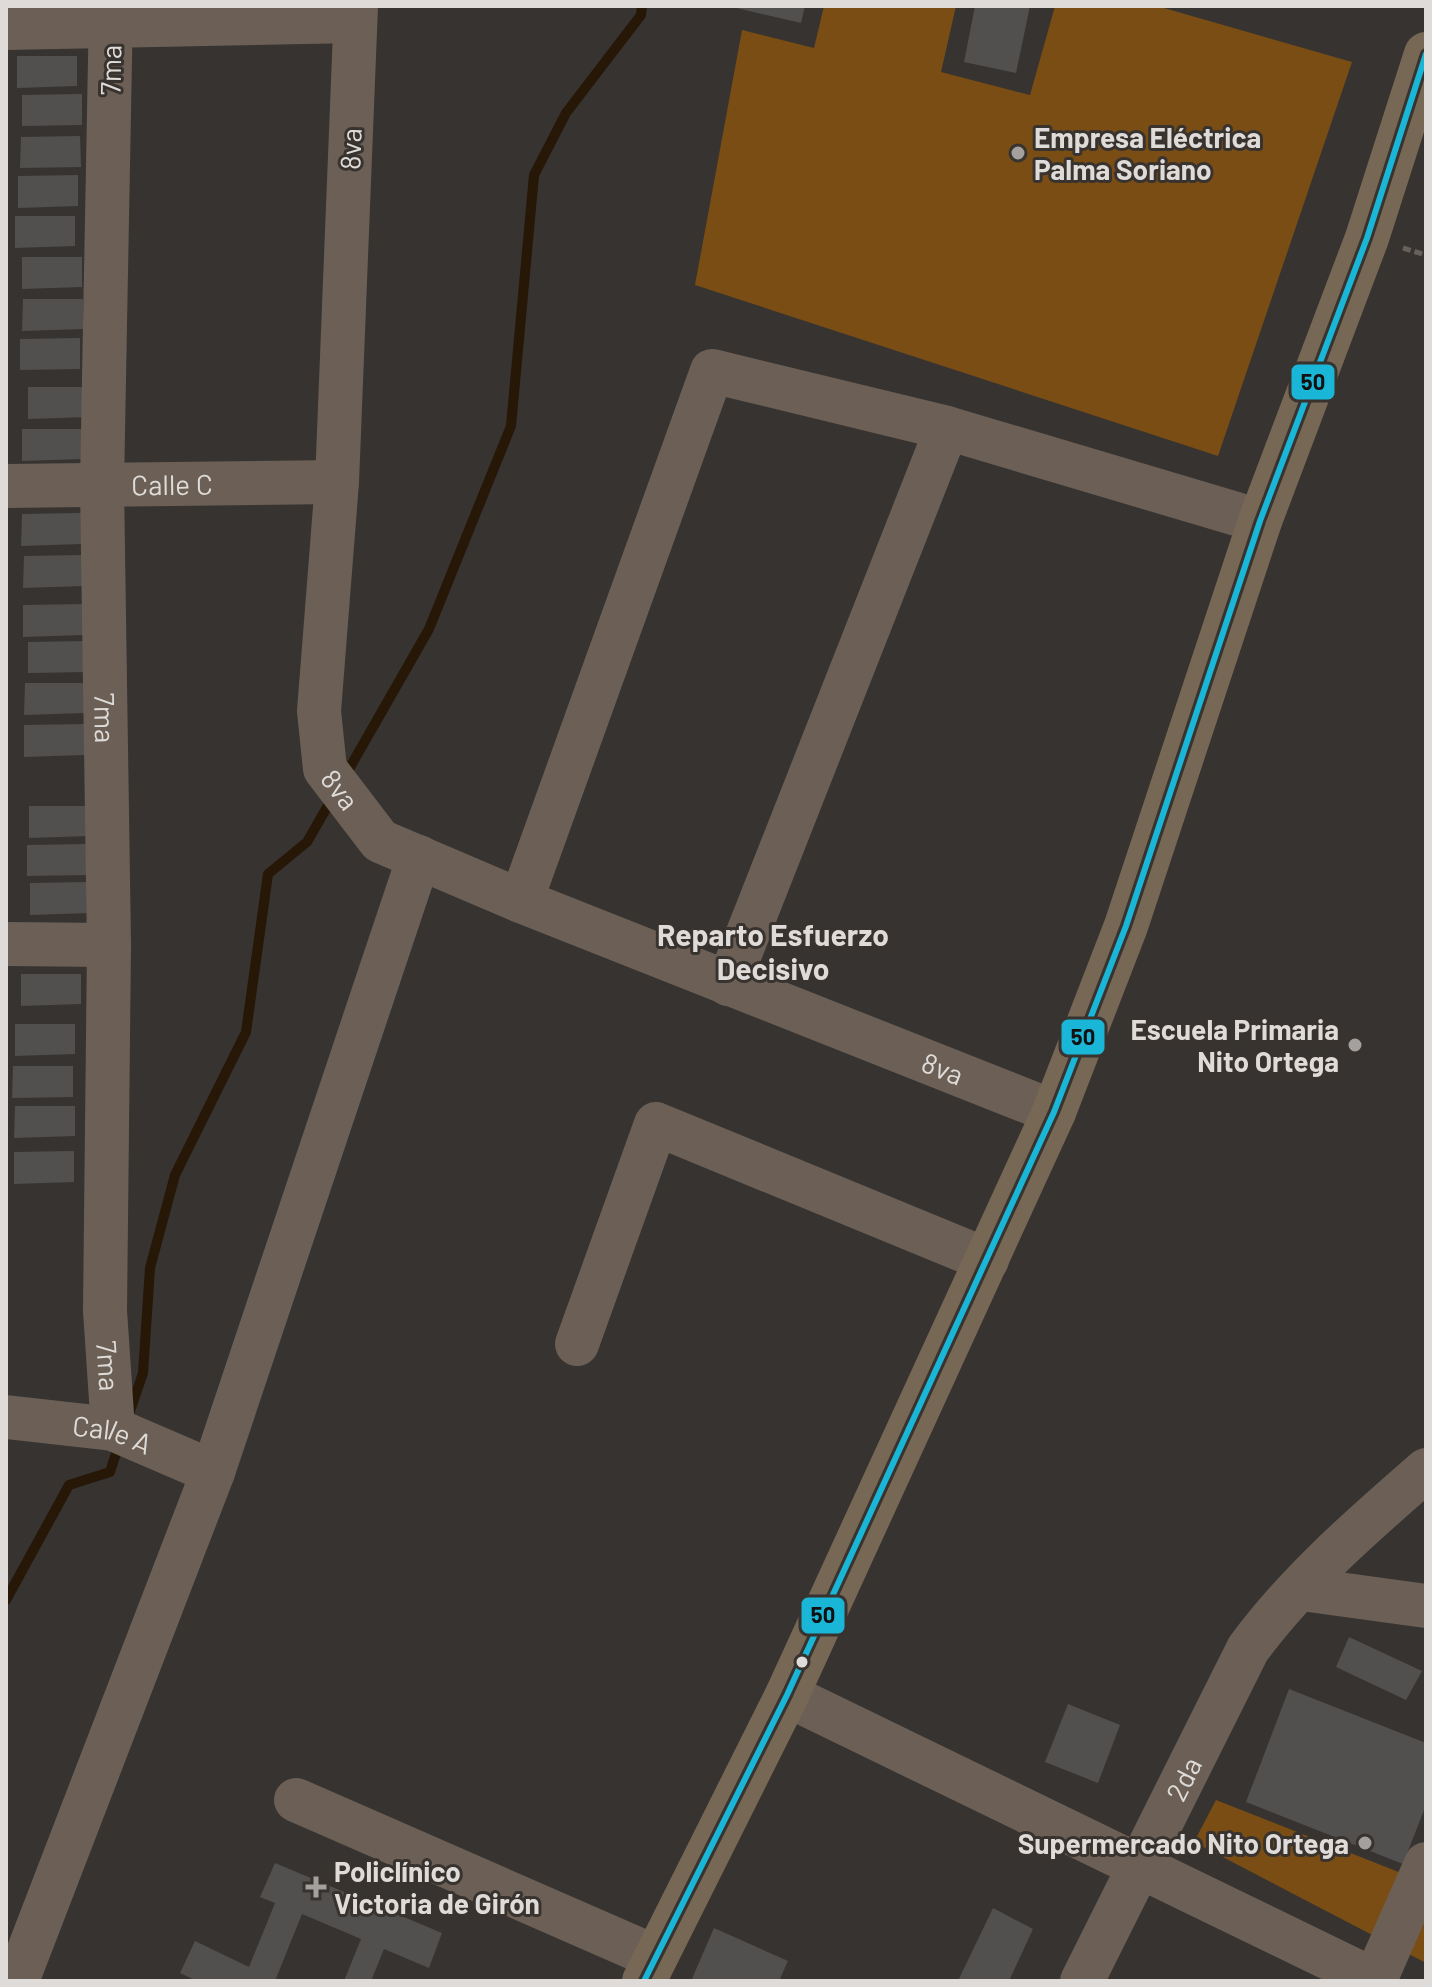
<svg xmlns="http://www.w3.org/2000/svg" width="1432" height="1987" font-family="Barlow,sans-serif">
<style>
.green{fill:#794d14}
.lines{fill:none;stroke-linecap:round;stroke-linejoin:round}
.stream{stroke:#271707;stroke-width:10}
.building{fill:#52504e}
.path{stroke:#686159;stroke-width:5;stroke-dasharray:8 4;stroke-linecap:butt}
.minor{stroke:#6c6056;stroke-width:44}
.major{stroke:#776755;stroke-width:44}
.bus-1-casing{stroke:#38332f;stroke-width:12}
.bus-1{stroke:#1ab6d8;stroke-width:6}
.poi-dot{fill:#a3a09e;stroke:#38332f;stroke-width:3}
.bus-dot{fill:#dedbd8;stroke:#38332f;stroke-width:3}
.labels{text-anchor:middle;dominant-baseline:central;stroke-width:6;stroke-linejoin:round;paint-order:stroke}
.street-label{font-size:28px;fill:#dedbd8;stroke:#38332f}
.poi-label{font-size:28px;font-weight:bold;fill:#dedbd8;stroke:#38332f;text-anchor:start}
.neighbourhood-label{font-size:30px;font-weight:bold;fill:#dedbd8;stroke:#38332f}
.line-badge{stroke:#38332f;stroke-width:3}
.pale-badge-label{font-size:22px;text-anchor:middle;font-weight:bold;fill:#111}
</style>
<rect width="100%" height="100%" fill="#363331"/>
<g class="green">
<polygon points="824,6 956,6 941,72 1030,95 1055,6 1157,6 1352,62 1218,456 695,285 742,30 814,48"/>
<polygon points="1216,1800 1419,1880 1426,1866 1426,1963 1194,1842"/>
</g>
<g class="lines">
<g class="stream">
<polyline points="345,776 429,629 511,426 534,175 566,113 641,15 642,6"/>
<polyline points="130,1411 143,1373 150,1268 175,1175 246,1032 268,874 307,842 330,802"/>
<polyline points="6,1600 69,1485 110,1472 120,1441"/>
</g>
</g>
<g class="building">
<polygon points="728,6 805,6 801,23"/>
<polygon points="975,6 1030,6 1016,73 964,62"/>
<polygon points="17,56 77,56 77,86 17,88"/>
<polygon points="82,94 82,125 22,126 22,95"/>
<polygon points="80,136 81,167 20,168 21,137"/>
<polygon points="78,175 78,206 18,208 18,176"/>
<polygon points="15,216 75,216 75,246 15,248"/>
<polygon points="22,257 82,257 82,287 22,289"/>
<polygon points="23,299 83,299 83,329 22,331"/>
<polygon points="80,338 80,369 20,370 20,339"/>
<polygon points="28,387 88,387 89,417 28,419"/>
<polygon points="22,429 82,429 83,459 22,461"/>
<polygon points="81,513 82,544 21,546 22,514"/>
<polygon points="83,555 84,586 23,588 24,556"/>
<polygon points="83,604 84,635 23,637 23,605"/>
<polygon points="88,641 89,672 28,673 28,642"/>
<polygon points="25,683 85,683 85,713 24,715"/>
<polygon points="84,724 85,755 24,757 24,725"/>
<polygon points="29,806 89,806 89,836 29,838"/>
<polygon points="87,844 88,875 27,876 27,845"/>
<polygon points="90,882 90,913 30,915 30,883"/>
<polygon points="21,974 81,974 81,1004 21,1006"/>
<polygon points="15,1024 75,1024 75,1054 15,1056"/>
<polygon points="13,1066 73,1066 73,1097 12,1098"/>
<polygon points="15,1106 75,1106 75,1136 14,1138"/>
<polygon points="74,1151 74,1182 14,1184 14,1152"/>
<polygon points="1349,1637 1422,1671 1406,1700 1336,1667"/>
<polygon points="1289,1689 1426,1743 1426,1805 1403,1864 1246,1802"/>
<polygon points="1068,1704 1120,1725 1098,1783 1045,1762"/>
<polygon points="275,1863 442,1933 429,1968 384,1949 371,1981 344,1981 361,1939 302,1914 275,1981 197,1981 180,1973 195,1941 249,1967 275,1903 260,1897"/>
<polygon points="993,1908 1033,1929 1009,1981 958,1981"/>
<polygon points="714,1928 788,1961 779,1981 691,1981"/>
</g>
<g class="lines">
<polyline class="path" points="1403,248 1426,255"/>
<g class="minor">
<path id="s1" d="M111,6L102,485L109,945L105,1311L113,1429"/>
<path id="s2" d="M356,6L337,482L319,711L325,769L380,841L521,901L1054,1112"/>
<polyline points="6,28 355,21"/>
<path id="s3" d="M6,486L337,482"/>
<polyline points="521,901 712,371 947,428 1260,521"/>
<polyline points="6,944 109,945"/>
<polyline points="728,984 947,428"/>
<polyline points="577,1344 656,1124 987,1260"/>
<path id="s4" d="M6,1417L113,1429L213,1472"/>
<polyline points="1302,1589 1426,1606"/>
<polyline points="787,1695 1376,1981"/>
<polyline points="296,1800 655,1957"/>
<polyline points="1375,1980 1426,1864"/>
<polyline points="17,1981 213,1472 419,857"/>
<path id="s5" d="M1082,1981L1248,1649C1298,1581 1363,1525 1426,1470"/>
</g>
<polyline class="major" points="644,1981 787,1695 1054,1112 1126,926 1260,521 1367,238 1426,54"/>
<defs>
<polyline id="bus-1" points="644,1981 787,1695 1054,1112 1126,926 1260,521 1367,238 1426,54"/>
</defs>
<use href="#bus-1" class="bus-1-casing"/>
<use href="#bus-1" class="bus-1"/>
</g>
<g class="poi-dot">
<circle cx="1018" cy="153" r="8"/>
<circle cx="1355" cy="1045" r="8"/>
<circle cx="1365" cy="1843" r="8"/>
<path d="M312 1875h8v8h8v8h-8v8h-8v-8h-8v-8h8z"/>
</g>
<circle class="bus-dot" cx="802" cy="1662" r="7"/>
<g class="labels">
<g class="street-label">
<text transform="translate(110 70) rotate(-89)">7ma</text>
<text transform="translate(350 149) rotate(-88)">8va</text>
<text stroke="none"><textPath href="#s3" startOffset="166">Calle C</textPath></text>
<text stroke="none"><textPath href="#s1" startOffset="712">7ma</textPath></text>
<text stroke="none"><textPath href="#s2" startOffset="790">8va</textPath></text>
<text stroke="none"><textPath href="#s2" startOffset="1462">8va</textPath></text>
<text stroke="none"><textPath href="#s1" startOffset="1360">7ma</textPath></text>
<text stroke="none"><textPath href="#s4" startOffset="108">Calle A</textPath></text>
<text stroke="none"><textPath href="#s5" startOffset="226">2da</textPath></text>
</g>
<g class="poi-label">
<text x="1034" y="137">Empresa Eléctrica<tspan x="1034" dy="32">Palma Soriano</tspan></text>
<text x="1339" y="1029" text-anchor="end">Escuela Primaria<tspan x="1339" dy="32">Nito Ortega</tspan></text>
<text x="1349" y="1843" text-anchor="end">Supermercado Nito Ortega</text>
<text x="334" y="1871">Policlínico<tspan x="334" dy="32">Victoria de Girón</tspan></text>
</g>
<g class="neighbourhood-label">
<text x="773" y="934">Reparto Esfuerzo<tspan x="773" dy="34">Decisivo</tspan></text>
</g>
</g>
<g class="line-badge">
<rect x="1290" y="363" width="46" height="38" rx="8" fill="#1ab6d8"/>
<rect x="1060" y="1018" width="46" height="38" rx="8" fill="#1ab6d8"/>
<rect x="800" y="1596" width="46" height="39" rx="8" fill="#1ab6d8"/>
</g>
<g class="pale-badge-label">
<text x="1313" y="390">50</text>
<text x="1083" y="1045">50</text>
<text x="823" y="1623">50</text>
</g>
<rect width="1432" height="1987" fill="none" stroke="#dedbd8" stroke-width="16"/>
</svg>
